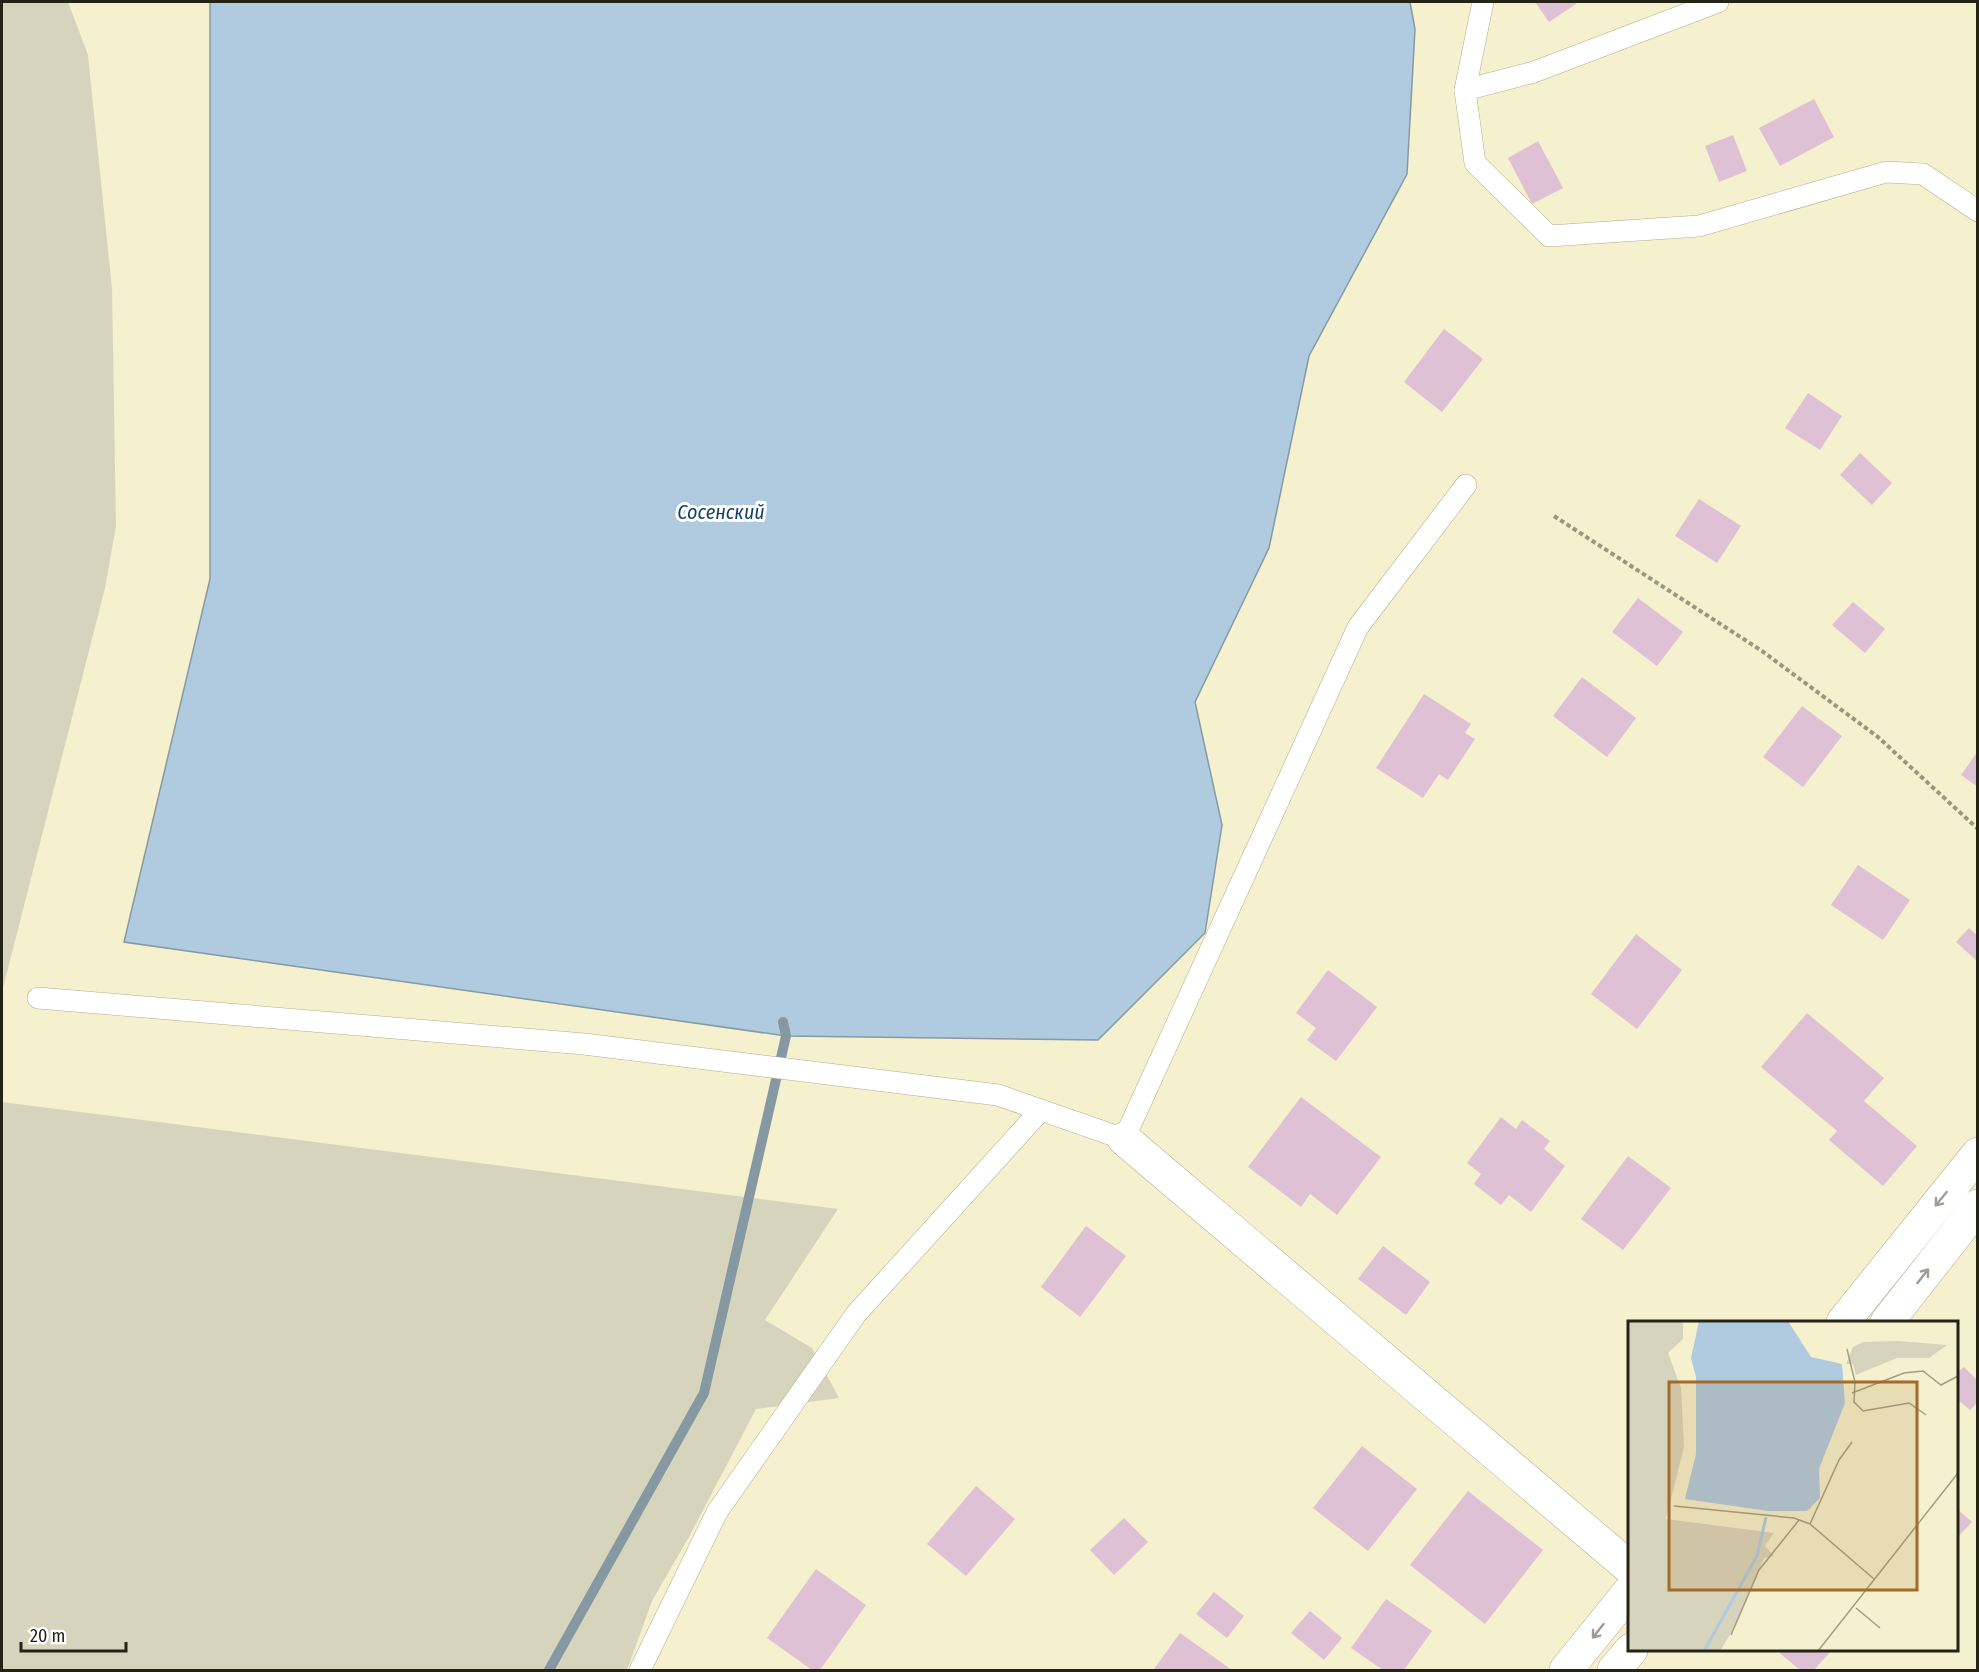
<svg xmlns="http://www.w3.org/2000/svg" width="1979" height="1672" font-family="'Fira Sans Condensed',sans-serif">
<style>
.green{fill:#d7d4bd}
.water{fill:#b0cbe0;stroke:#8699a3;stroke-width:1.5}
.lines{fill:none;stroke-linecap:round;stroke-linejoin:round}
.stream{stroke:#8699a3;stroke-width:10}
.building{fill:#dfc1d6}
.lane-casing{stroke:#b3ad8e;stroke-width:22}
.street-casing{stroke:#b3ad8e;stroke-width:34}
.secondary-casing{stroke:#b3ad8e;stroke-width:34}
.path{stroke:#9b977e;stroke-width:4;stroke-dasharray:4.5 3;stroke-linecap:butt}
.lane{stroke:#fff;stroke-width:21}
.street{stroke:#fff;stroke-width:33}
.secondary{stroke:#fff;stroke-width:33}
.oneway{stroke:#9d9c96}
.labels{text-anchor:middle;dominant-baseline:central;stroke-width:6;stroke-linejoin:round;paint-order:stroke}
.water-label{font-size:20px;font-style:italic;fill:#144461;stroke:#fff}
.inset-river{fill:none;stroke:#b0cbe0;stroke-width:3}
.inset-road{fill:none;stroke:#a29e84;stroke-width:1.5}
.view{fill:#a36b27;fill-opacity:0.15;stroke:#a36b27;stroke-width:3}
.inset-edge{fill:none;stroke:#252316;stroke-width:3}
</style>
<rect width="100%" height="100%" fill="#f5f0ce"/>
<g class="green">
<polygon points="2,2 68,2 88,55 112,289 116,526 105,588 2,992"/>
<polygon points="2,1102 838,1209 765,1320 812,1348 839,1398 756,1409 690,1535 652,1601 627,1670 2,1670"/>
</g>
<polygon class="water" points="210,2 1410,2 1415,29 1407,174 1309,356 1269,548 1195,702 1222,825 1205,933 1098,1040 786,1036 124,942 210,579"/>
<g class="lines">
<polyline class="stream" points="549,1670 704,1393 786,1036 783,1022"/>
</g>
<g class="building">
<polygon points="1535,2 1575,2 1576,4 1549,22"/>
<polygon points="1814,99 1834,137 1780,166 1759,128"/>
<polygon points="1733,135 1747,171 1719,182 1705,146"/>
<polygon points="1538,141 1563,188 1532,204 1508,158"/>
<polygon points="1444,329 1483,359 1442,412 1404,382"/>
<polygon points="1808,393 1842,416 1820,450 1785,428"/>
<polygon points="1860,453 1892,483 1872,505 1840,475"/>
<polygon points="1699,499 1741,526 1717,563 1675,536"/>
<polygon points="1638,598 1683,632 1657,666 1612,632"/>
<polygon points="1853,602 1885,629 1865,653 1832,625"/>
<polygon points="1582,677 1636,718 1607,757 1553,716"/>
<polygon points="1424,694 1471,724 1465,733 1475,739 1448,780 1439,774 1423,798 1376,768"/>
<polygon points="1802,706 1842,736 1803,787 1763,757"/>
<polygon points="1978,751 1978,787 1961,775"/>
<polygon points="1858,865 1910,900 1883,940 1831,905"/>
<polygon points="1969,928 1978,936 1978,962 1956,942"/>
<polygon points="1636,934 1682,970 1637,1029 1591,994"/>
<polygon points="1328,970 1377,1007 1336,1061 1307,1040 1316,1028 1296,1013"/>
<polygon points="1807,1013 1884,1078 1864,1101 1917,1146 1883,1186 1829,1140 1837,1131 1761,1067"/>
<polygon points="1301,1097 1381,1157 1337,1215 1310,1194 1301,1207 1248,1167"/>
<polygon points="1501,1117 1516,1129 1522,1120 1550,1141 1544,1149 1565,1166 1531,1212 1509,1195 1501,1205 1474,1184 1481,1174 1467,1163"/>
<polygon points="1628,1156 1671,1188 1623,1250 1581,1219"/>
<polygon points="1086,1226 1126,1256 1080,1317 1041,1287"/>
<polygon points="1383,1246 1430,1282 1406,1315 1358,1279"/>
<polygon points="1964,1367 1978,1381 1978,1402 1970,1410 1956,1398 1956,1373"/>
<polygon points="1362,1446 1417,1489 1368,1551 1313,1508"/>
<polygon points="976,1486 1015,1519 966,1576 927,1544"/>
<polygon points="1468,1491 1543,1550 1485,1624 1410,1565"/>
<polygon points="1956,1508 1972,1522 1956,1539"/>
<polygon points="1124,1518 1148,1542 1114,1575 1090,1550"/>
<polygon points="816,1569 866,1605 820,1670 812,1670 767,1638"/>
<polygon points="1214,1592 1244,1616 1227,1638 1196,1614"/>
<polygon points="1386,1599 1432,1631 1404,1670 1383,1670 1351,1648"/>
<polygon points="1310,1611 1342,1638 1324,1660 1291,1633"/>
<polygon points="1180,1633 1232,1670 1156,1670 1154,1669"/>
<polygon points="1776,1650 1832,1650 1814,1670 1800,1670"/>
</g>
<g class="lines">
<defs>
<g id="lane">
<polyline points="1483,2 1465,90 1475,163 1549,236 1699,226 1886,172 1923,174 1978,211"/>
<polyline points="1465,90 1534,72 1718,2"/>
<polyline points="38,998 584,1044 998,1095 1124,1139 1358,627 1466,485"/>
<polyline points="640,1670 717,1512 856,1314 1041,1110"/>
</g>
<polyline id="street" points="1124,1139 1630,1568"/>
<g id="secondary">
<polyline points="1843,1322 1978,1154"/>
<polyline points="1887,1322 1978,1206"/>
<polyline points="1566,1670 1630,1591"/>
<polyline points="1614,1670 1631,1650"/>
</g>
</defs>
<use href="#lane" class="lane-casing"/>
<use href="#street" class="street-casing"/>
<use href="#secondary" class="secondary-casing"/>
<polyline class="path" points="1554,516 1762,651 1878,737 1978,829"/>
<use href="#lane" class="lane"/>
<use href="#street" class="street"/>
<use href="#secondary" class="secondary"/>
</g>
<defs><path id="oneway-shaft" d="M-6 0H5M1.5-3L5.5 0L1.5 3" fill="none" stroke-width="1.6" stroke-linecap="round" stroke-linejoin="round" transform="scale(1.5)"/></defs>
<g class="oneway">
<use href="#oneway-shaft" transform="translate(1941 1199) rotate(129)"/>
<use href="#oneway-shaft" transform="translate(1923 1276) rotate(-52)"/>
<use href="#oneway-shaft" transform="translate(1598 1631) rotate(128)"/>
</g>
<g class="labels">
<g class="water-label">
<text x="721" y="512">Сосенский</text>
</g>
</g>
<g transform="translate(1628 1321)">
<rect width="330" height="330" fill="#f5f0ce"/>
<path d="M0,0H55V18L40,32L53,67L56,126L38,198L146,212L137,225L146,235L136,237L105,309L92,330H0ZM271,20L319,24L301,37H269L228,54L225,43H218L225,26L235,21Z" fill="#d7d4bd"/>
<path d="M71,0H160L183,36L214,43L217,82L191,148L192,177L179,190H140L57,178L68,133V56L63,37Z" fill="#b0cbe0"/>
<path class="inset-river" d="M76,330L129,235L138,196"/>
<path class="inset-road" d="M219,28L227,61L226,81L235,90L281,82L298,94M224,72L276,52L295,50L313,64L330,55M46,185L166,197L182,203L246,258M182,203L211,139L224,121M228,287L252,307M103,314L131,249L171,199M190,330L330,152"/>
<path class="view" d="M41,61H289V269H41Z"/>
<rect width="330" height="330" class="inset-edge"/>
</g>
<rect width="1979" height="1672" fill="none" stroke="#252316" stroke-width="6"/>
<path d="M21 1642v9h105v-9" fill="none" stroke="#252316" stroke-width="3"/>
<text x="30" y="1642" font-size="18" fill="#252316" stroke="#ffffff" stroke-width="4.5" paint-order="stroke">20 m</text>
</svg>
